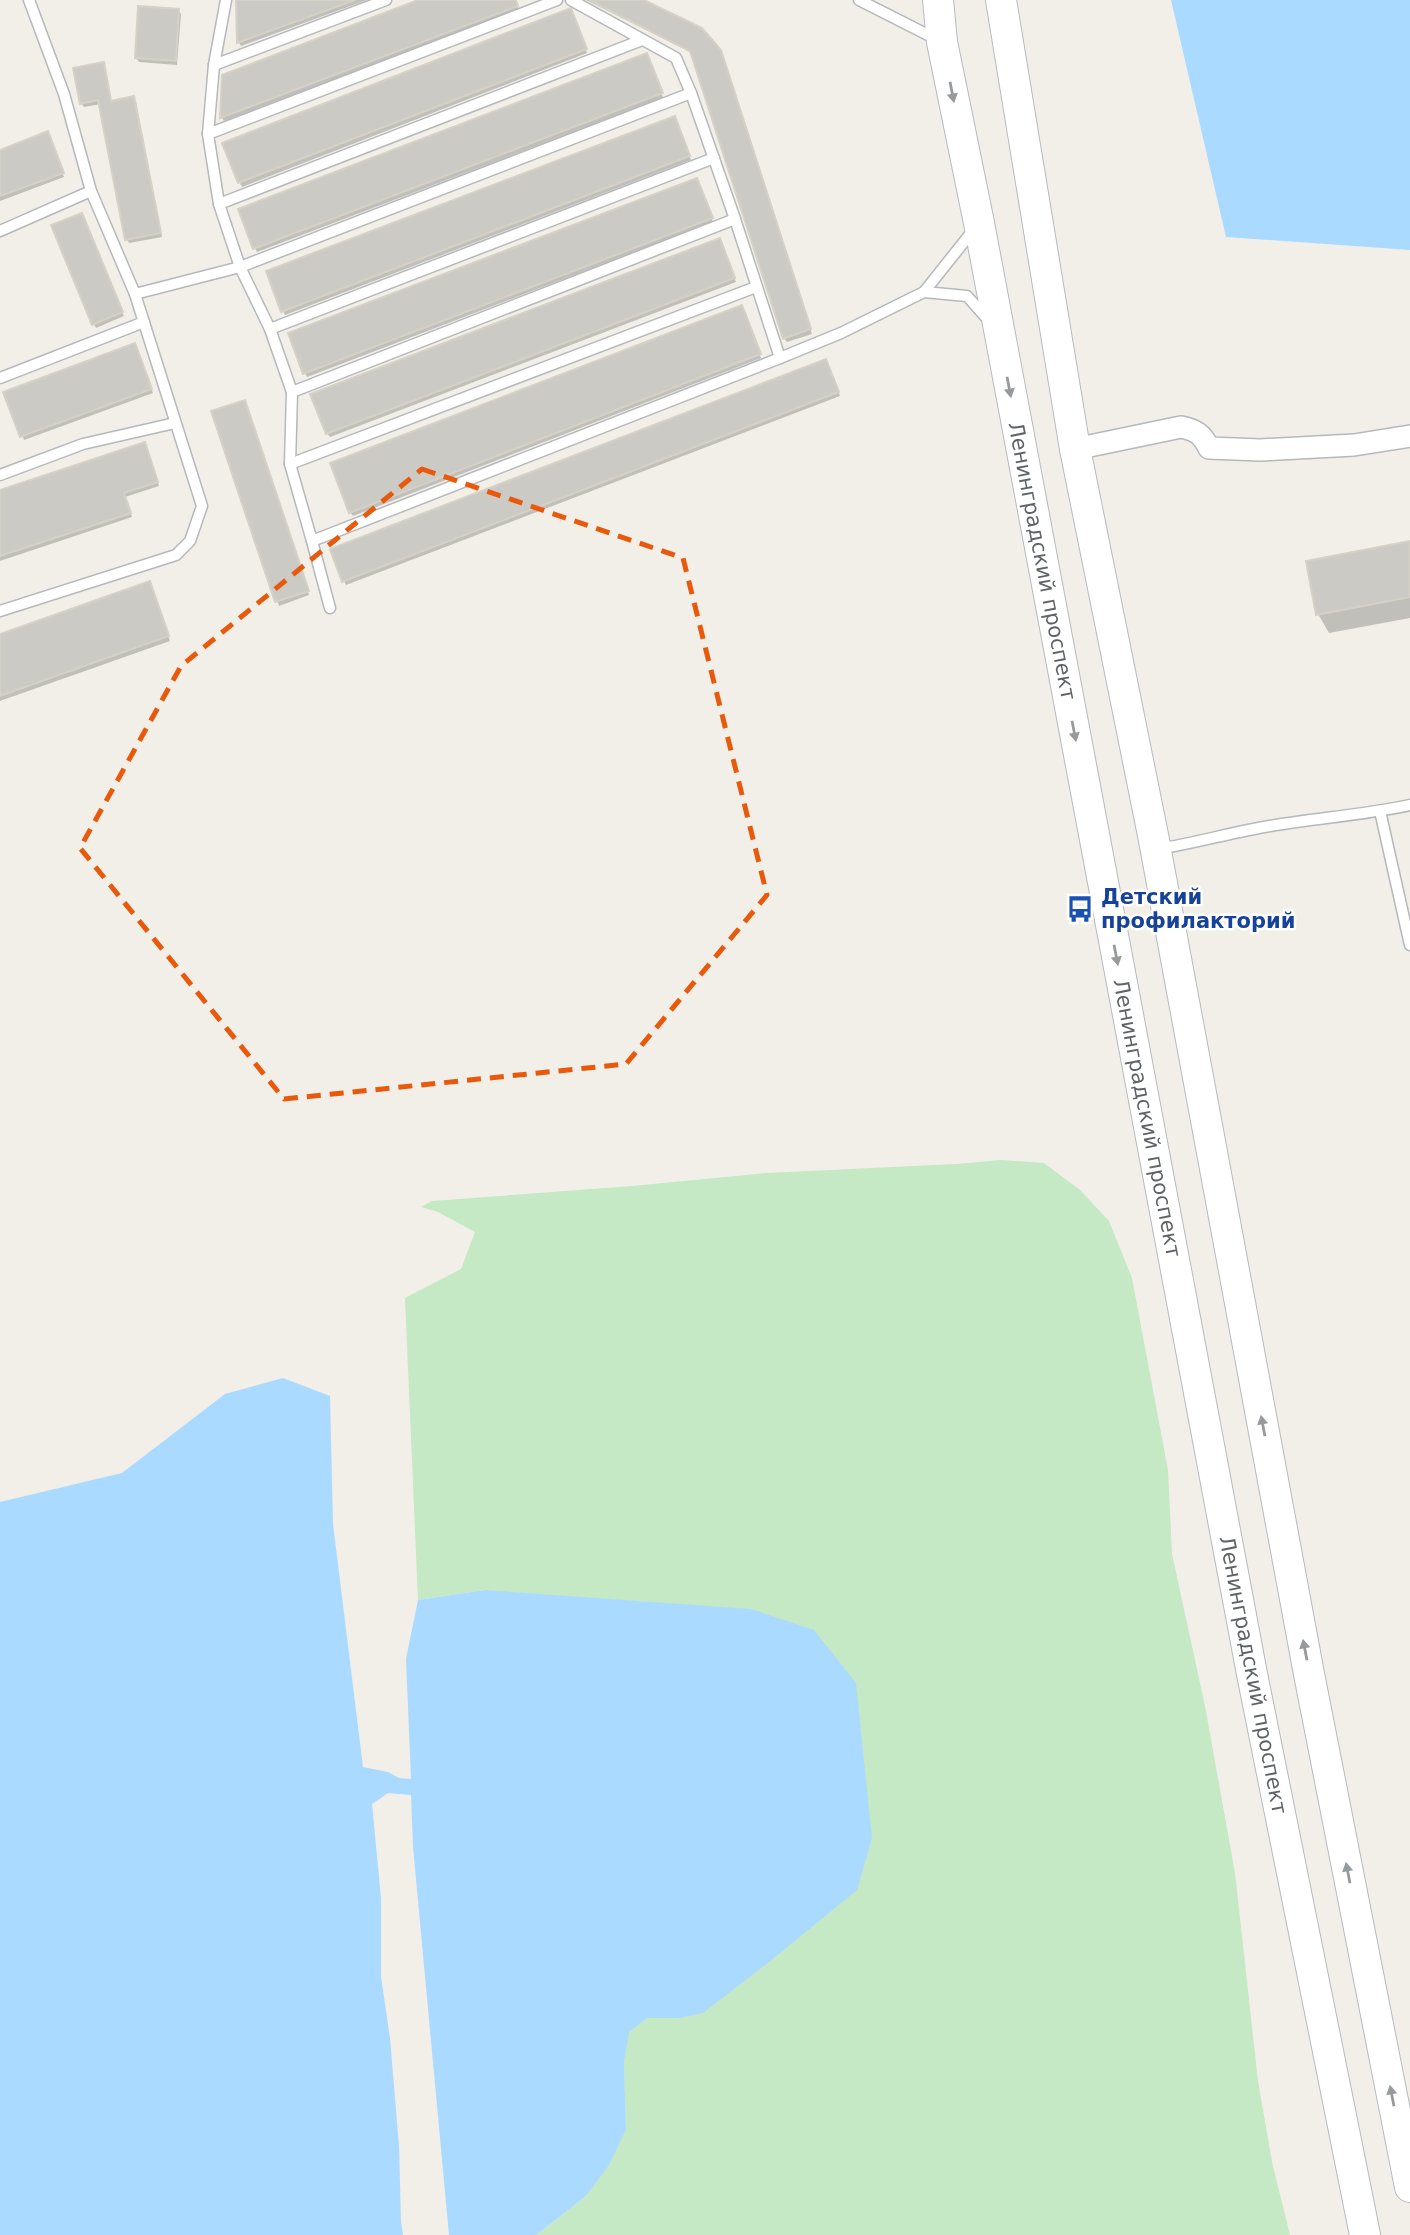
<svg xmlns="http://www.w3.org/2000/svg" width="1410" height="2235" font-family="'DejaVu Sans',sans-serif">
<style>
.green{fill:#c5e8c5}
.water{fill:#aadaff}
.shadow{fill:#0003}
.building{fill:#cccac5;stroke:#d6d1c6;stroke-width:2}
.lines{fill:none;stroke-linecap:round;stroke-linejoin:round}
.lane-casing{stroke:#b5b8bc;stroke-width:13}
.street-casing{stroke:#b5b8bc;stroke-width:24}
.secondary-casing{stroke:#b6babf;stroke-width:32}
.lane{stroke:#fff;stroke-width:10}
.street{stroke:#fff;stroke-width:21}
.secondary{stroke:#fff;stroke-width:30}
.oneway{fill:#979a9d}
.marked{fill:none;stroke:#e8590c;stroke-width:5;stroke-dasharray:14 9;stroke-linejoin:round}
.labels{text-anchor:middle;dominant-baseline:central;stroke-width:5;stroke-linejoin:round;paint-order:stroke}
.street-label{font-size:21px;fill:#5f6368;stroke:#fff}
.transit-label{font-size:21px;font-weight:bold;fill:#164399;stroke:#fff;text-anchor:start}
</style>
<rect width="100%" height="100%" fill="#f1efe8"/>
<polygon class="green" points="1002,1160 1044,1163 1080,1190 1109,1221 1132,1278 1168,1470 1172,1554 1205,1706 1235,1873 1258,2081 1272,2162 1290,2235 536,2235 585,2197 626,2129 624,2062 628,2032 647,2018 679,2018 485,1590 418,1600 405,1298 461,1269 475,1232 438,1212 421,1207 432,1201 632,1186 767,1173 956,1164"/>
<g class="water">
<polygon points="1171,0 1410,0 1410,250 1226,237"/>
<polygon points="283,1378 330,1396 333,1524 363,1767 388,1772 399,1778 411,1779 406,1659 418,1600 485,1590 751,1609 814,1630 856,1683 872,1838 857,1890 769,1962 703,2013 679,2018 647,2018 629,2032 624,2062 626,2129 609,2165 585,2197 536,2235 449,2235 413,1847 411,1795 388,1793 372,1804 381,1898 381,1977 390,2038 399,2146 401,2222 403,2235 0,2235 0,1502 122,1473 225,1394"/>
</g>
<g class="shadow">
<polygon points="238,0 367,0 241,46 239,43"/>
<polygon points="423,0 515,0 519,11 224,121 222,118 224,76"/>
<polygon points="586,0 640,0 722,56 812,334 787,342 784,338 692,53"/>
<polygon points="178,10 181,14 177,65 139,62 136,58"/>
<polygon points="572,14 587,53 242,187 240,183 224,144"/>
<polygon points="649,59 663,98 257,252 255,248 240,210"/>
<polygon points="103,64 111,102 133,98 136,102 162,237 129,243 127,239 101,104 84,107 81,103"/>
<polygon points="676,122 691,160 285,315 283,311"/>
<polygon points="49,137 64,177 0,201 0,152"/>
<polygon points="699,184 713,222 307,377 305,373"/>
<polygon points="83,219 124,316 96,328 94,324"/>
<polygon points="721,244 736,282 330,437 327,433"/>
<polygon points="743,311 761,358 353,516 350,512"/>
<polygon points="137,349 153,393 24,440 5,393"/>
<polygon points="828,365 840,396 346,585 344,581 332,550"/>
<polygon points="247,406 309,595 279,606 214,412"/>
<polygon points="146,448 159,486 125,497 132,517 0,561 0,492"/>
<polygon points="1410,543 1410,618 1329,633 1318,614"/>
<polygon points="151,587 170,641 0,701 0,636"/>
</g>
<g class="building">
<polygon points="236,0 355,0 237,43"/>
<polygon points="418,0 516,0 518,6 220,118 222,75"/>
<polygon points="589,0 644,0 702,28 721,50 811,329 783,339 690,51"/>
<polygon points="138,6 179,9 176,61 135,58"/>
<polygon points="571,8 587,49 238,183 222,143"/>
<polygon points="647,53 663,93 253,249 238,209"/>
<polygon points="104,62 111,101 134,96 161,233 125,240 98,100 80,104 73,68"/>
<polygon points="675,116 690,156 281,312 266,271"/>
<polygon points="48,131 64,173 0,196 0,150"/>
<polygon points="697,178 713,218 303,374 288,333"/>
<polygon points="82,213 123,312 92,325 51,225"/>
<polygon points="720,238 735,278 326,434 310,394"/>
<polygon points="742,305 761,354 349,513 330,463"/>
<polygon points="135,343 152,389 20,437 3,392"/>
<polygon points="826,359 839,392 342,582 330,549"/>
<polygon points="245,400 309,591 275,602 211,411"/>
<polygon points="145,442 158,482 124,493 131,513 0,556 0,490"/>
<polygon points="1410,541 1410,597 1316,615 1306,561"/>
<polygon points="150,581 169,636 0,696 0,634"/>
</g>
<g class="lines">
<defs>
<g id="lane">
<polyline points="226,0 214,65 208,134 219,204 240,267 270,329 292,392 290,464 312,541 780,358"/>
<polyline points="571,0 676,58 691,93 735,219 780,358 841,333 924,292 975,228"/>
<polyline points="859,0 938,40"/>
<polyline points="214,65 386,0"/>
<polyline points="208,134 557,0"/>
<polyline points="219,204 642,40"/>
<polyline points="0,231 91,191"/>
<polyline points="924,292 967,296 990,322"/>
<polyline points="135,294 240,267 691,93"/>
<polyline points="270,329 714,158"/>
<polyline points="0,378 144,322"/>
<polyline points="292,392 735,219"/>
<polyline points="290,464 756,287"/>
<polyline points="0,475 83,444 175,423"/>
<polyline points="312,541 330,608"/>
<polyline points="0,611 176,555 190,541 202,506 135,294 91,191 64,94 29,0"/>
<polyline points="1380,811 1410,945"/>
<path d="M1158,849C1196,843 1233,832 1270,826C1317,818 1364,815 1410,805"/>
</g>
<path id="street" d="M1075,449L1181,427C1196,430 1202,434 1209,448L1260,450L1354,445L1410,436"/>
<g id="secondary">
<polyline points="938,0 942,42 979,223 1252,1674 1365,2235"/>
<polyline points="1001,0 1075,449 1153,835 1309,1674 1410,2187"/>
</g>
</defs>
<use href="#lane" class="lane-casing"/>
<use href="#street" class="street-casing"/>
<use href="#secondary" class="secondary-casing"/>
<use href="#lane" class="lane"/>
<use href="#street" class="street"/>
<use href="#secondary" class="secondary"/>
</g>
<defs><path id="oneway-solid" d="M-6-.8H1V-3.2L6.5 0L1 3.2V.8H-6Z" transform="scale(1.75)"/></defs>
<g class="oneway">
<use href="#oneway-solid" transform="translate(952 92) rotate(79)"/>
<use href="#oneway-solid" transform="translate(1009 387) rotate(79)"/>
<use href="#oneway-solid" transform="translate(1074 731) rotate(79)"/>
<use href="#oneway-solid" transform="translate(1116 955) rotate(79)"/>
<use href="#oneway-solid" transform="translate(1263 1426) rotate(-101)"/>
<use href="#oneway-solid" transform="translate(1305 1650) rotate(-101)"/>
<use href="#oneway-solid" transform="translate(1348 1873) rotate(-101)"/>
<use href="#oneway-solid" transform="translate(1392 2096) rotate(-101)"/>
</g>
<path class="marked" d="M422,469L683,558L767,895L626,1064L284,1099L80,848L181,666Z"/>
<defs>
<symbol id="bus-bare" viewBox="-9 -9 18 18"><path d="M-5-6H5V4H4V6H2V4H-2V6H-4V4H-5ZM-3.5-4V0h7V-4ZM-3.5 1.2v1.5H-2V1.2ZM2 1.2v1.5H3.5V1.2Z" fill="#1a4fb4" stroke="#fff" stroke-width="2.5" paint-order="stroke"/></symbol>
</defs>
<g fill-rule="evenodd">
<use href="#bus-bare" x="1061" y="890" width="38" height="38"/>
</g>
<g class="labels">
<g class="street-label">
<text transform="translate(1042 561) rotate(79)">Ленинградский проспект</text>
<text transform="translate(1147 1118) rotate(79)">Ленинградский проспект</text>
<text transform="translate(1253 1675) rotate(79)">Ленинградский проспект</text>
</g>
<g class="transit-label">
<text x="1101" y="897">Детский<tspan x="1101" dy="24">профилакторий</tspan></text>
</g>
</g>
</svg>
